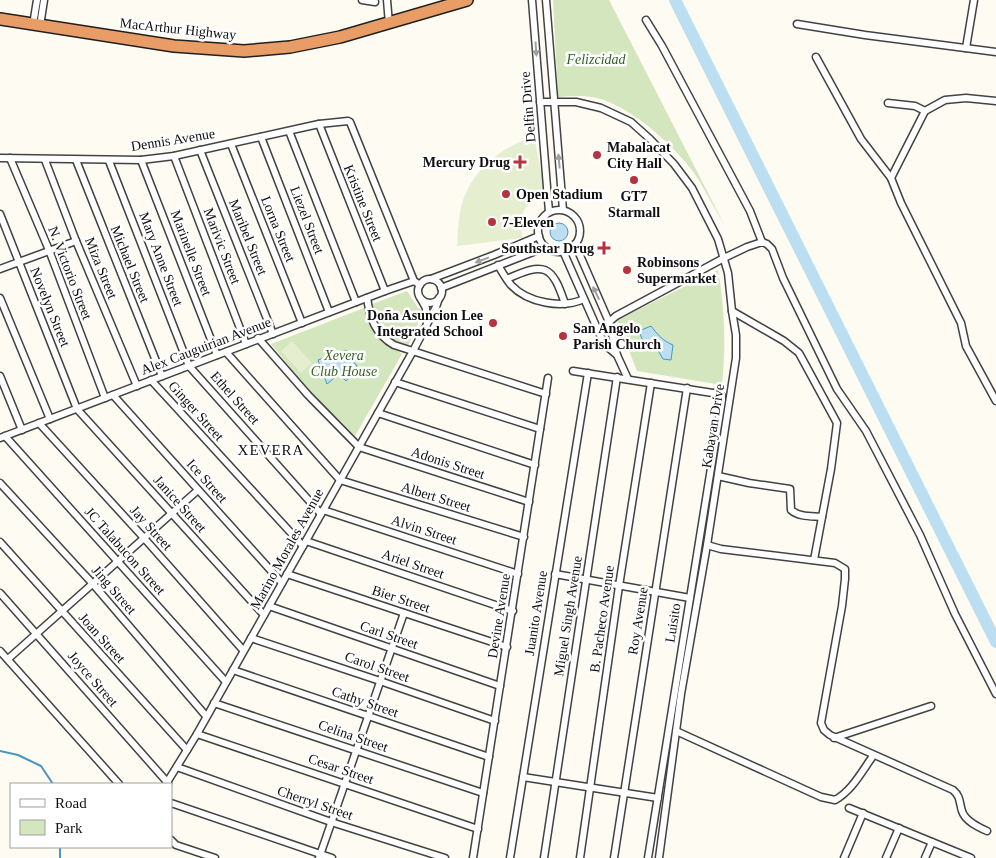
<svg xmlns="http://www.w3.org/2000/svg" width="996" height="858" font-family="Georgia,serif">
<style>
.green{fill:#d4e6be}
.pitch{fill:#e5eecf}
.water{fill:#bbdff1;stroke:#4896c2}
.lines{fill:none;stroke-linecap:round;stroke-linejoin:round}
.stream{stroke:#4896c2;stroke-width:2}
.river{stroke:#bbdff1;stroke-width:12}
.street-casing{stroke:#424242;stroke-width:9}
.highway-casing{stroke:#202020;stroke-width:14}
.street{stroke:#fff;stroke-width:6}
.highway{stroke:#e89c66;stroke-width:11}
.oneway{fill:#9f9f9f}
.poi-dot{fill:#b4333e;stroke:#fff;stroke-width:2}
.labels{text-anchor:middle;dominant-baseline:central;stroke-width:5;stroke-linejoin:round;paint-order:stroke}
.street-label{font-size:14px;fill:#0f0f0f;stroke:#fff}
.park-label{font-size:14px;font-style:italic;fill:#346224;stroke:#fff}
.poi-label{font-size:14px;font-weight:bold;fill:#0f0f0f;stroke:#fff;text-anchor:start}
.neighbourhood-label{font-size:15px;letter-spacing:1px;fill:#0f0f0f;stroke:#fff}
</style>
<rect width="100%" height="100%" fill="#fefbf2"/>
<g class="green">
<path d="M553,0H609L725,226C716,211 708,196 700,182C682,152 632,106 597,98C584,95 571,96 558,97Z"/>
<path d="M718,270C725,311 726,344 722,385L637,371L617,320Z"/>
<path d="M407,291L418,308L424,310L407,348C384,334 380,330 372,304Z"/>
<polygon points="364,308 376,334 402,354 355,436 311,393 271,344"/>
</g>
<g class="pitch">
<path d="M534,136L546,197C523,201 517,217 523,238L457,246C458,233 458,220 461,207C471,170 500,148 534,136Z"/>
<polygon points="292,341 312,363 301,373 281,351"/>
</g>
<g class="water">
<circle cx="559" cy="232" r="9"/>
<path d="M651,326C657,334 663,341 673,345L671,360L663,359L657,349L644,344L639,331Z"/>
<polygon points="346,350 350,358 357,366 346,381 339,374 327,384 318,360"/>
</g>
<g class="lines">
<g class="stream">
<polyline points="0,751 18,755 41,766 53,784"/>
<polyline points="60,847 60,858"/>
</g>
<polyline class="river" points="675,0 996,642"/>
<defs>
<g id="street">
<polyline points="362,0 375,2"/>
<polyline points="387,0 389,24"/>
<polyline points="532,0 549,212"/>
<polyline points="546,0 563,210"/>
<polyline points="646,20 662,46 750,211 762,242"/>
<polyline points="797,24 865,35 996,52"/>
<polyline points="33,25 37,0"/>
<polyline points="40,26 44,0"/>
<polyline points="966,48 974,0"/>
<polyline points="816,57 861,139 891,178 901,203 961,323 966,346 996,401"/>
<polyline points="540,102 576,102 601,108 631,122 650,139 674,164 692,188 718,239 728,273 732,311 736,335 736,358 707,545 681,694 659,858"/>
<polyline points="888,103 915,106 925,111"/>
<polyline points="319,124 385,291"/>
<polyline points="289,131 356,302"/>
<polyline points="261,137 329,312"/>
<polyline points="231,144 302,323"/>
<polyline points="200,150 273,334"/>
<polyline points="174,156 246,344"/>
<polyline points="0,158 141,160 174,156 319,124 348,121 350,122 414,281"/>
<polyline points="10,158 49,250 105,398"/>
<polyline points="45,160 76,241 137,386"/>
<polyline points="76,160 162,376"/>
<polyline points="141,160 217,355"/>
<polyline points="109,161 189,366 321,514"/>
<polyline points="891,178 925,111 945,100 966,98 996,101"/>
<circle cx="559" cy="231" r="21"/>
<polyline points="0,214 77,409 264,615"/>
<polyline points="575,244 609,322 617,355 628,379"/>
<polyline points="563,251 604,344 617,355"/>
<path d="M498,265C502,272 506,279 511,285C528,303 562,309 584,299"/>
<polyline points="0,269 76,241"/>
<polyline points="431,279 494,255 539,236"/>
<path d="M507,279C544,262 552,264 565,304"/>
<circle cx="430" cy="291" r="12"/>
<polyline points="441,288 546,247"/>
<polyline points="0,298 50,419"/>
<path d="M367,298C370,318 375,334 394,345L546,394"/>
<polyline points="421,299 426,308 427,323"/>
<polyline points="732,311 784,341 799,353 837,423 831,469 814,560"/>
<polyline points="609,322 616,316 724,258 747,247 762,242 767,244 772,249 783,278 837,389 866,431 920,535 955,614 996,694"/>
<polyline points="258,338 308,395 359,447 529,502"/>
<polyline points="226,352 340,480 524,537"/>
<polyline points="573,371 719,394 722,396 722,400 648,858"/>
<polyline points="0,376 22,430"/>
<polyline points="151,380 303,546"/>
<polyline points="395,382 540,429"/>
<polyline points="113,395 282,583"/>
<polyline points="378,413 535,465"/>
<polyline points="39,423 144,538 243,650"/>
<polyline points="5,436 226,682"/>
<polyline points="0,438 385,291 414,281 420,285"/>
<path d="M718,476L749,483L790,489L791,510C799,517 811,516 822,517"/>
<polyline points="0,483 93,584 206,716"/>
<polyline points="323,510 518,574"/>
<polyline points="306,541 513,611"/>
<polyline points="0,542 187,750"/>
<path d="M707,545L721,549L835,563L845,569V579L842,606L821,723L824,730L830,735L953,790C961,797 959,802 962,811C965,821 978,827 987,831"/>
<polyline points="287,574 507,647"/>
<polyline points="555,574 690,598"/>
<polyline points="0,593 168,783"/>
<polyline points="269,606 500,686"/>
<polyline points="251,638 380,681 495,721"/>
<polyline points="0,651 119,784"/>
<polyline points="8,659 198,490"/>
<polyline points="233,670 489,757"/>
<polyline points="214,703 483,793"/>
<path d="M676,731L821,797L835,800C852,791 862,771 873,756"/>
<polyline points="197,734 478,829"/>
<polyline points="834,738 931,706"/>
<polyline points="177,767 331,822 445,858"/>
<polyline points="523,777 658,798"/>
<polyline points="166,784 197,734 413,351 436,307 439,298"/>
<polyline points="171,803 332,858"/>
<polyline points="849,808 971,858"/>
<polyline points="171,840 176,845 215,858"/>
<polyline points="319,858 404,613"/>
<polyline points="473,858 548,378"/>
<polyline points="510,858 588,373"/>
<polyline points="544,858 617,377"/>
<polyline points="580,858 619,586 651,383"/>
<polyline points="614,858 687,388"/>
<polyline points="844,858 863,813"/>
<polyline points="886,858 899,828"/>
<polyline points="925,858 932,842"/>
</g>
<polyline id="highway" points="0,19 174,46 244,51 290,47 340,37 467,0"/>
</defs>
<use href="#street" class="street-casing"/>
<use href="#highway" class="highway-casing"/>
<use href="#street" class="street"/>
<use href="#highway" class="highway"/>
</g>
<defs><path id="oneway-solid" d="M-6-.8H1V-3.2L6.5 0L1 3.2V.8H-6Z" transform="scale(1.25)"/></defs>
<g class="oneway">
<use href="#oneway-solid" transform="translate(536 49) rotate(86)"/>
<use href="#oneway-solid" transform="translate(559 161) rotate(-95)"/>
<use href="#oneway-solid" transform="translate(482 260) rotate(159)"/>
<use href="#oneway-solid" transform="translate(596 293) rotate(-115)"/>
</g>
<g class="poi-dot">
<circle cx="597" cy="155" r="5"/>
<path d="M517.5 154.5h5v5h5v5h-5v5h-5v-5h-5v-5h5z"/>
<circle cx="634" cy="180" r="5"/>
<circle cx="506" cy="194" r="5"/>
<circle cx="492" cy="222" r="5"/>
<path d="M601.5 240.5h5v5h5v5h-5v5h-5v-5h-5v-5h5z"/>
<circle cx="627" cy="270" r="5"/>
<circle cx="493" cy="323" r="5"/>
<circle cx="563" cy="336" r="5"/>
</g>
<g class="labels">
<g class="street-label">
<text transform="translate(178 29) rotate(6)">MacArthur Highway</text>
<text transform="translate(528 107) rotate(-95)">Delfin Drive</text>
<text transform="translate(173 140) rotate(-9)">Dennis Avenue</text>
<text transform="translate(363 203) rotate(68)">Kristine Street</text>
<text transform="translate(307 220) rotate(69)">Liezel Street</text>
<text transform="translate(278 229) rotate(68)">Lorna Street</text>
<text transform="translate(248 237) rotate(68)">Maribel Street</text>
<text transform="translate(222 246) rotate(69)">Marivic Street</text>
<text transform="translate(191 253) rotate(69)">Marinelle Street</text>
<text transform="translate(161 259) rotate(69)">Mary Anne Street</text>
<text transform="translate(130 264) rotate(68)">Michael Street</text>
<text transform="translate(101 268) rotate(68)">Miza Street</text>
<text transform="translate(70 273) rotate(69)">N. Victorio Street</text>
<text transform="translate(50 307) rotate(68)">Novelyn Street</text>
<text transform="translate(206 346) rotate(-21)">Alex Cauguirian Avenue</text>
<text transform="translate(235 398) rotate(48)">Ethel Street</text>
<text transform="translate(196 411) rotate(48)">Ginger Street</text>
<text transform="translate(713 426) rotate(-81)">Kabayan Drive</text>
<text transform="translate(448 463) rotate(18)">Adonis Street</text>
<text transform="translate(207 481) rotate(48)">Ice Street</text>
<text transform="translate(436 497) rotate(17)">Albert Street</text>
<text transform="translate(180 504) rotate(48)">Janice Street</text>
<text transform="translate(151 528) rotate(48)">Jay Street</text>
<text transform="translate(424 530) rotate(18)">Alvin Street</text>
<text transform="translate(287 549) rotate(-61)">Marino Morales Avenue</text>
<text transform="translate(125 551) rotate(48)">JC Talabucon Street</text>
<text transform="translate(413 564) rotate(19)">Ariel Street</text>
<text transform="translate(114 590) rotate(49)">Jing Street</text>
<text transform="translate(401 599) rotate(18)">Bier Street</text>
<text transform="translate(536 613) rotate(-81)">Juanito Avenue</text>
<text transform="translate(499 616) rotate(-81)">Devine Avenue</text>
<text transform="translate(568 616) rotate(-81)">Miguel Singh Avenue</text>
<text transform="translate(602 619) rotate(-82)">B. Pacheco Avenue</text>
<text transform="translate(638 621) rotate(-81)">Roy Avenue</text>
<text transform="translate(673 623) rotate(-81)">Luisito</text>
<text transform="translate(389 635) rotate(19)">Carl Street</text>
<text transform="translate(102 638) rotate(48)">Joan Street</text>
<text transform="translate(377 667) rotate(19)">Carol Street</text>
<text transform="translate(93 679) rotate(49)">Joyce Street</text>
<text transform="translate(365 702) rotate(19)">Cathy Street</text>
<text transform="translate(353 736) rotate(19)">Celina Street</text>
<text transform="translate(341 769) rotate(19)">Cesar Street</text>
<text transform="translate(315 803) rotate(19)">Cherryl Street</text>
</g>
<g class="park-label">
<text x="596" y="59">Felizcidad</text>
<text x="344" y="355">Xevera<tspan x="344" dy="16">Club House</tspan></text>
</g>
<g class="poi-label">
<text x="607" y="147">Mabalacat<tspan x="607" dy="16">City Hall</tspan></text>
<text x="510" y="162" text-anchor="end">Mercury Drug</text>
<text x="516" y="194">Open Stadium</text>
<text x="634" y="196" text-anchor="middle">GT7<tspan x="634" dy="16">Starmall</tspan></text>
<text x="502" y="222">7-Eleven</text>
<text x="594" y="248" text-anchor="end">Southstar Drug</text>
<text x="637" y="262">Robinsons<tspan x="637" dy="16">Supermarket</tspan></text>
<text x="483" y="315" text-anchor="end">Doña Asuncion Lee<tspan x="483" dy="16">Integrated School</tspan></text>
<text x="573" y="328">San Angelo<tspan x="573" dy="16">Parish Church</tspan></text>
</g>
<g class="neighbourhood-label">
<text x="271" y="450">XEVERA</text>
</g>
</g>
<rect x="10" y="783" width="162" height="65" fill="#ffffff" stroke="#9f9f9f"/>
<rect x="20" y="799" width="25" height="8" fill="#ffffff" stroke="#9f9f9f"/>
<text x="55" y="808" font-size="15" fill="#0f0f0f">Road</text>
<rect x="20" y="820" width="25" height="15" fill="#d4e6be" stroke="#9f9f9f"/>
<text x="55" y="833" font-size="15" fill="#0f0f0f">Park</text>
</svg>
